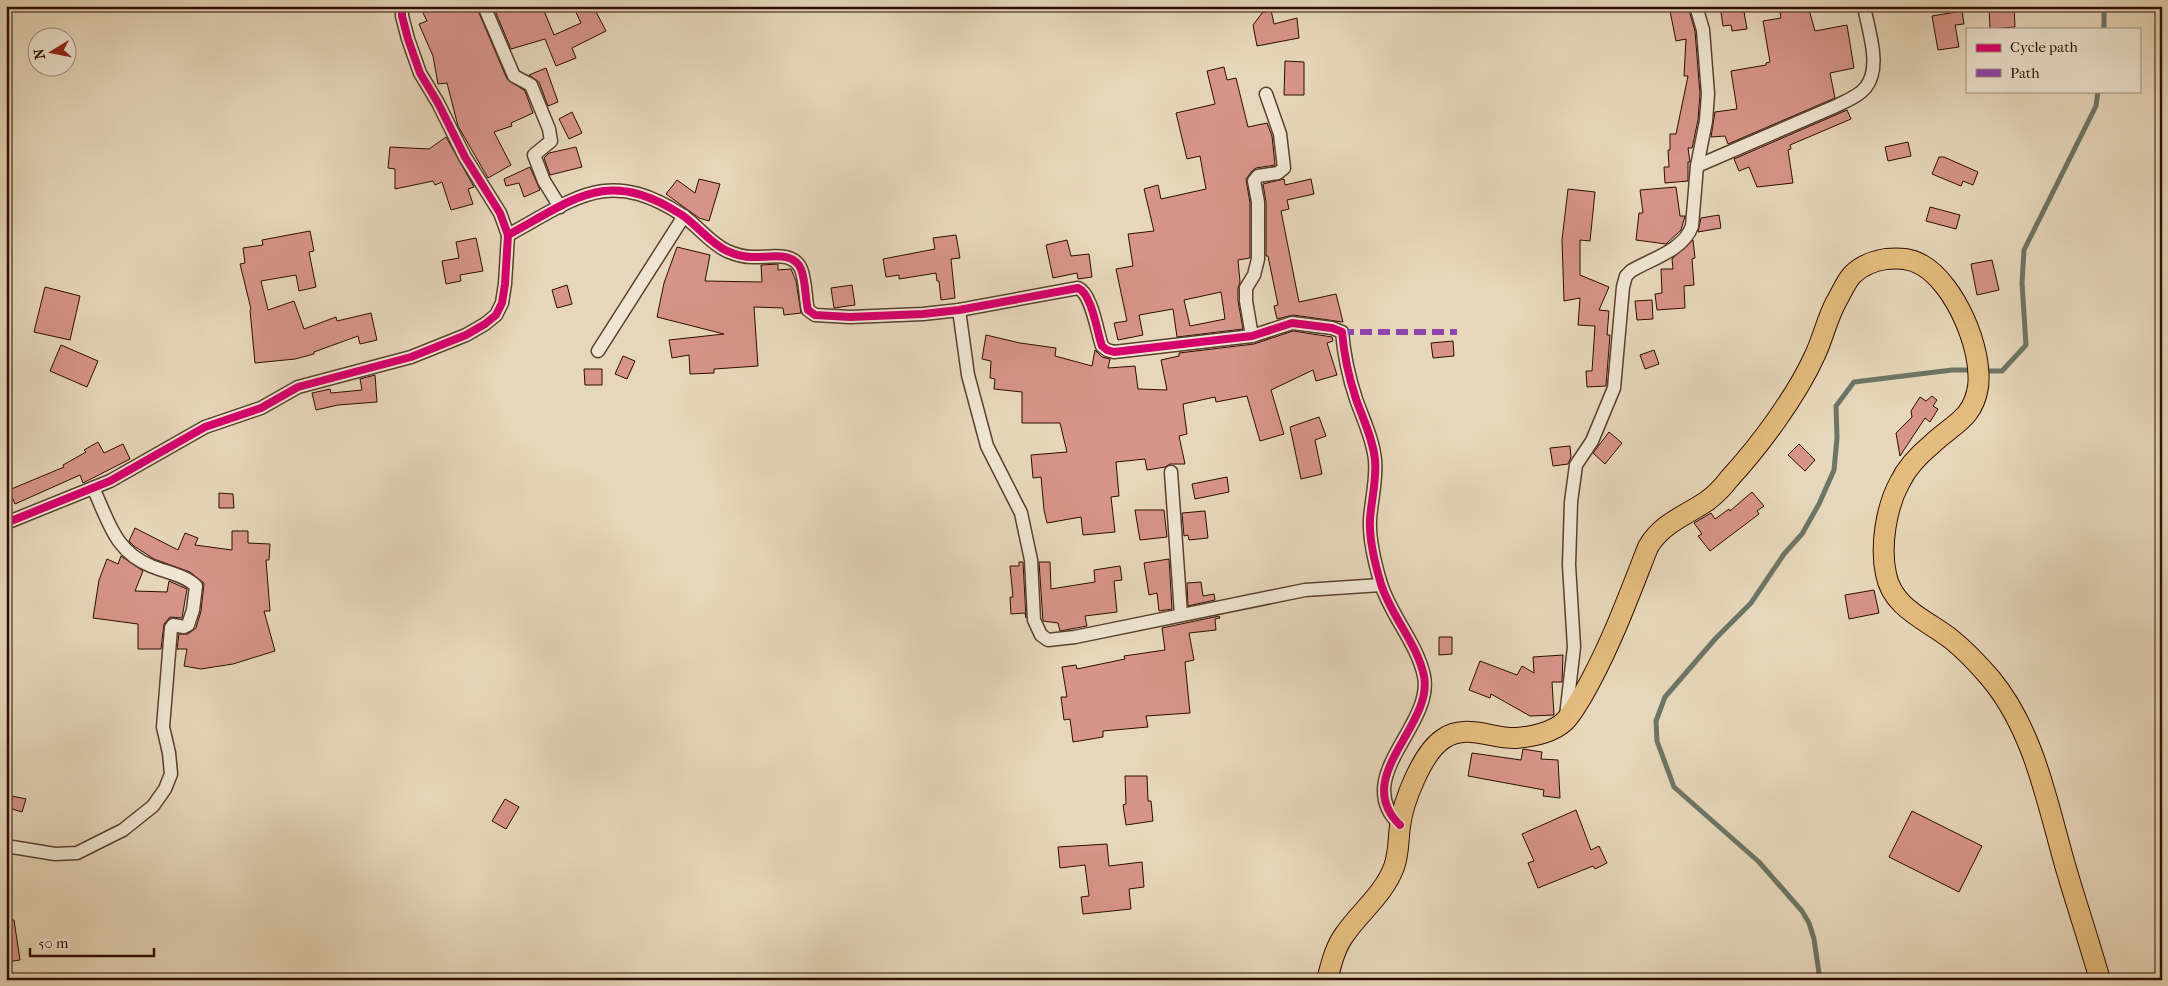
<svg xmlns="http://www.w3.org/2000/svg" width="2168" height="986" font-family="'IM FELL French Canon',serif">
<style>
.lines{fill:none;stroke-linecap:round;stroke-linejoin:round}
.stream{stroke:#6d7566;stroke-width:5}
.building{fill:#d79489;stroke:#2c0d01;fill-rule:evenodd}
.street-casing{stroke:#5b402f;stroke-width:15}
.primary-casing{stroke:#2c0d01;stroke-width:22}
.street{stroke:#efe5d2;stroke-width:12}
.primary{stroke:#e4bc7d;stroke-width:20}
.quiet{stroke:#8e44ad;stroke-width:6;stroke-dasharray:12 6;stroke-linecap:butt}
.cycleway-casing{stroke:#efe5d2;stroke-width:11}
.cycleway{stroke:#d6006c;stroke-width:8}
</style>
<rect width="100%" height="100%" fill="#e7d7ba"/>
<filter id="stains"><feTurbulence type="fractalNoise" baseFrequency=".004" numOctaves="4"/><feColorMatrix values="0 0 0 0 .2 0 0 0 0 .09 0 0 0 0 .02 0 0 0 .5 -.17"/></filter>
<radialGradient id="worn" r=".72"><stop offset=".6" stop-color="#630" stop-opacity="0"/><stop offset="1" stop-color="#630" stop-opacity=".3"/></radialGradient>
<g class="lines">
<g class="stream">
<polyline points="2104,6 2104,29"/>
<polyline points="1982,371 2002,371 2026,345 2022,283 2024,250 2096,106 2098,91"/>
<polyline points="1820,980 1814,939 1809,923 1802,911 1759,862 1674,787 1657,741 1656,721 1665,697 1716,638 1751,603 1784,554 1802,534 1819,504 1834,470 1837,438 1836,406 1854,382 1952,370 1973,370"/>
</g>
</g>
<g class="building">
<polygon points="438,6 476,6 507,79 525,91 533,113 511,123 512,126 494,132 511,165 488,178 458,126 447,83 438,84 433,56 419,24 427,21 423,13"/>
<polygon points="493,6 542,6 554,35 581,23 573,6 593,6 606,31 572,48 576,58 556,66 545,39 511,49"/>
<polygon points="1720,6 1743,6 1747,29 1732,31 1731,25 1723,26"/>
<polygon points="1779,6 1808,6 1815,31 1847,25 1854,68 1830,73 1835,98 1728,144 1725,136 1711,137 1715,112 1737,109 1731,71 1766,65 1766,63 1770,62 1763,21 1781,18"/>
<polygon points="1989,6 2014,6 2015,27 1990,29"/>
<polygon points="1688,7 1695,31 1700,94 1698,120 1692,148 1688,148 1690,162 1688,162 1688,181 1665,183 1664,167 1669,167 1668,150 1670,150 1670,134 1676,134 1688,76 1684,76 1686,39 1676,41 1670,11"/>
<polygon points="1271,10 1274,24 1297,18 1299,38 1257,46 1253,25 1262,13"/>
<polygon points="1962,11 1964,24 1955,25 1959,47 1938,50 1932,16"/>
<polygon points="1285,61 1304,62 1304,95 1284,95"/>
<path d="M1224,67L1227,80L1236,78L1248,127L1267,123L1272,136L1275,165L1256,168L1252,171L1246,179L1250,203V258L1238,260L1240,282L1238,288V301L1243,329L1177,337L1173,309L1139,315L1143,335L1118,340L1114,323L1127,321L1116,269L1133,266L1128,234L1154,231L1144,189L1158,185L1161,199L1206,189L1200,156L1187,159L1176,113L1215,104L1207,71ZM1221,292L1225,319L1190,326L1184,300Z"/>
<polygon points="546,68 558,102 548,106 539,82 529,75"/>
<polygon points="1847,110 1851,119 1790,145 1791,149 1788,150 1793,183 1757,187 1749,167 1739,171 1734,159"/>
<polygon points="572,112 582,133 569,139 559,119"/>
<polygon points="446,137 474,187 468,189 473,204 451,210 442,182 435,185 433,181 395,189 395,169 388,168 390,147 429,149"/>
<polygon points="1908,142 1911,156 1888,161 1885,147"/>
<polygon points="576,147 582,167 550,175 544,158 549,153"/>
<polygon points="1939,157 1944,157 1978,172 1973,185 1963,181 1961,186 1932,174"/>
<polygon points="530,167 540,190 524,197 519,183 506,186 504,179"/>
<polygon points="699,179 720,184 709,221 699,218 666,194 677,180 695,193"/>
<polygon points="1284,179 1285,185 1311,179 1314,194 1287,200 1289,209 1281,211 1299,302 1336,294 1343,322 1293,315 1277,319 1274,306 1278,305 1268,256 1266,256 1266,202 1263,184"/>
<polygon points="1676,187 1680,216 1685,216 1681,230 1666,244 1636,240 1639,213 1643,213 1640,190"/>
<polygon points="1568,189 1595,192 1590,241 1580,240 1580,275 1609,287 1599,310 1609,311 1607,335 1610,335 1606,386 1587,387 1586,371 1592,371 1595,326 1578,325 1580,298 1564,301 1562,240"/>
<polygon points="1930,207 1960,215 1956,229 1926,221"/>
<polygon points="1719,215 1721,228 1698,232 1701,218"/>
<polygon points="310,231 314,251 309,252 316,287 299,291 296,275 261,281 268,310 294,301 304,329 336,317 337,321 371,313 377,340 360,344 358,336 314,352 314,354 295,359 255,363 250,310 251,309 240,264 245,263 243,248 263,245 262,240"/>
<polygon points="956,235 960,258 951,259 955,298 941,300 939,281 937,281 936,273 899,279 899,275 886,277 883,259 935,249 933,238"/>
<polygon points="476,238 483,271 460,275 461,281 446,284 442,261 459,258 456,242"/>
<polygon points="1067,240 1071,256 1089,254 1092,277 1078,279 1077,273 1053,278 1046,245"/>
<polygon points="1693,240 1695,258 1692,259 1694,285 1684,286 1685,308 1657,310 1655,294 1662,293 1661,269 1673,269 1672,259"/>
<polygon points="677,247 710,255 705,281 762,282 761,265 778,264 778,270 791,269 796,281 801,313 784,315 783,308 754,307 758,366 714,369 714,373 690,374 689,355 672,358 669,340 724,334 657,317 664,283"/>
<polygon points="1992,260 1999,290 1977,295 1971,264"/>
<polygon points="567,285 572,304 557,308 552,290"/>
<polygon points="852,285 855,305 834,308 831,288"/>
<polygon points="45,287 80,296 70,340 34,332"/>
<polygon points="1652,300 1653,319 1637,320 1635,301"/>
<polygon points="1293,331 1332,337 1333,341 1327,343 1337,375 1316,381 1313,370 1271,390 1284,434 1260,441 1247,396 1216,402 1215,397 1183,404 1187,434 1179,436 1185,464 1170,464 1165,467 1147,470 1145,459 1116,462 1119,496 1111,497 1115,532 1083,535 1081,517 1047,523 1044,510 1041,477 1033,478 1031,455 1067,452 1060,423 1022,423 1022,392 994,389 995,379 990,378 991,361 982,359 986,335 1020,343 1056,348 1055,356 1092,366 1095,350 1102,357 1110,359 1108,368 1135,366 1138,389 1167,390 1161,360 1179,356 1179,353 1254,344"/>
<polygon points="1453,341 1454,356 1433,358 1431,343"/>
<polygon points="61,345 98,361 87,387 50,371"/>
<polygon points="1654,350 1659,364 1645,369 1640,355"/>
<polygon points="623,356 635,361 627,379 615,374"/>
<polygon points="584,369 602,369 602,385 585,385"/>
<polygon points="375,375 377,402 338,405 316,410 312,393 330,389 331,393 362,390 360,379"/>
<polygon points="1932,396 1937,400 1933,406 1938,409 1930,422 1925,418 1900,456 1896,433 1912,417 1911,411 1920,397 1926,401"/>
<polygon points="1319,417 1326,436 1315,440 1322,474 1301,479 1290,427"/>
<polygon points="1609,432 1622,443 1605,464 1593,453"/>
<polygon points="98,442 104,453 123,444 130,459 83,483 80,475 15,504 9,490 64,467 63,465 86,452 84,450"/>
<polygon points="1799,444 1815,460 1805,471 1788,455"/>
<polygon points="1570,446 1571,457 1568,464 1553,466 1550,448"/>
<polygon points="1227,477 1229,492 1195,499 1192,484"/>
<polygon points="1752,492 1764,506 1757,511 1759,514 1710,551 1698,536 1702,534 1694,523 1711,513 1715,519 1729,509 1730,511"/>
<polygon points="219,493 233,494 234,508 219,508"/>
<polygon points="1135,510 1164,510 1167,537 1140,540"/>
<polygon points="1205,511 1208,538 1189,540 1188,535 1184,536 1182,513"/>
<polygon points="135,528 178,550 185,533 198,538 195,545 232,550 232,531 248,531 248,543 270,544 269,560 266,560 270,611 264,611 275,651 233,664 201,669 184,666 187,649 177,649 179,634 188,634 196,628 201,611 204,583 190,572 154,559 134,546 129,541"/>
<polygon points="121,556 143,571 135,591 167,592 169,581 187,589 182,618 170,617 164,624 161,649 138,649 138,624 93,618 99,580 107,559 118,564"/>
<polygon points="1169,559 1172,609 1159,611 1157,593 1149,595 1144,563"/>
<polygon points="1019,562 1023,562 1026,618 1025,613 1011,614 1010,597 1013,597 1010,566 1019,566"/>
<polygon points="1039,562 1050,562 1051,589 1095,582 1094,570 1120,566 1122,580 1114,581 1117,612 1085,616 1087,626 1060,631 1058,623 1043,621"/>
<polygon points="1201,582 1203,596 1214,594 1215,600 1188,606 1187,583"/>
<polygon points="1874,590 1879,613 1849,619 1845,595"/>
<polygon points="1219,616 1220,618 1215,619 1216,630 1189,633 1194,660 1185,662 1190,713 1146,716 1148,727 1103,731 1103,737 1073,742 1070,719 1064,720 1061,697 1067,697 1062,667 1076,665 1077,669 1125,659 1124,656 1165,650 1162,628"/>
<polygon points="1439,637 1452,637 1452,654 1439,655"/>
<polygon points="1563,655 1562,682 1552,682 1554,715 1530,716 1491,694 1490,698 1469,690 1480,661 1517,675 1522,666 1534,673 1533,657"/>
<polygon points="1523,749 1542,752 1541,759 1558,760 1560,798 1543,796 1544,790 1468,776 1472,753 1521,760"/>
<polygon points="1125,776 1147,776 1148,801 1151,801 1153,821 1126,825 1123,805 1126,804"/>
<polygon points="12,796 26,799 22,812 9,808"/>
<polygon points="505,799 519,807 506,829 492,821"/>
<polygon points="1576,810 1591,850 1599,846 1607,863 1595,869 1593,866 1538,888 1528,863 1534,861 1522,834"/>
<polygon points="1912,811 1982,846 1959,892 1889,857"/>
<polygon points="1107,844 1109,866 1142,862 1144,887 1129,889 1131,909 1083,914 1081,897 1089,896 1085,865 1060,868 1058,847"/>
<polygon points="6,920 14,920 20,960 6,962"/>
</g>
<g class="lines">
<defs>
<g id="street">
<polyline points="484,6 514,76 531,85 549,129 551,141 534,155 544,181 560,207"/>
<path d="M1697,166L1836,106C1846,101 1859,96 1866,87C1882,66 1868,30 1864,6"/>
<path d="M508,235C576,198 608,167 682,215C698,226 710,243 727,251C734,254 744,257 752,257C768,258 793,250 801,269C806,282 805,297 808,310L815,315L850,317L923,314L959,310L1078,288C1092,294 1097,332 1102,346L1107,350L1114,352L1252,336L1292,323L1332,328L1342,332C1344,355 1349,378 1356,399C1363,419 1373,439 1375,460C1377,480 1371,501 1370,520C1369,541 1375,564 1381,584C1391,616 1417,643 1424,676C1434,726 1350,777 1400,825"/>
<polyline points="959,310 968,375 987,446 1021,513 1031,560 1034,620 1041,635 1048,640 1075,637 1305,590 1381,585"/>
<polyline points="1252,336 1246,301 1246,288 1254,275 1258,259 1258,202 1254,181 1258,176 1278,173 1284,168 1280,134 1266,94"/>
<polyline points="598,351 684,216"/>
<polyline points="1171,472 1181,615"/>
<polyline points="6,523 110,481 205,427 261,408 298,387 411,357 466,335 485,324 496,315 502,303 505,284 508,235 500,213 465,157 438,103 420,73 408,39 402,16 402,6"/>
<path d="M1566,716L1574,647L1569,565L1571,502L1576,465L1592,441L1614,388L1623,287L1626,276L1631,271C1651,259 1684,250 1692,226L1697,166L1706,121L1708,94L1703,30L1696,6"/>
<path d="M6,846L55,854L77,853L123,830L153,806L165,789L171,774L169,753L163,727L171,628L173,625L184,627L188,625L193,610L196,586C185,575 165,572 151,566C114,551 109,521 93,488"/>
</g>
<path id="primary" d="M1327,980C1331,965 1335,947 1345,934C1360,912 1384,894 1394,867C1399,853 1398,841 1400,826C1403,802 1422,753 1443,739C1466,723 1492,739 1516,738C1532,737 1554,732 1565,721C1575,710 1583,695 1590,682C1613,639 1630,593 1648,547C1662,523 1685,516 1707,501C1715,495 1723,487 1729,479C1760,445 1796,397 1815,355C1823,338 1827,319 1836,302C1841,294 1845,283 1852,275C1861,266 1873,261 1886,259C1899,258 1910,258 1922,265C1955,284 1983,349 1978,387C1973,419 1953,424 1932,444C1920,454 1907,467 1900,482C1886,507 1880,547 1886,574C1892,608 1927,620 1951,639C1965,650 1979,665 1991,679C2034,731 2047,802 2065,865C2076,903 2089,941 2100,980"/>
</defs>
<use href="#street" class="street-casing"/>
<use href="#primary" class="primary-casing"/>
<use href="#street" class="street"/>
<use href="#primary" class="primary"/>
<polyline class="quiet" points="1342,332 1457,332"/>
<defs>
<g id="cycleway">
<path d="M508,235C576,198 608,167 682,215C698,226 710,243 727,251C734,254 744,257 752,257C768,258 793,250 801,269C806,282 805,297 808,310L815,315L850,317L923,314L959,310L1078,288C1092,294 1097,332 1102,346L1107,350L1114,352L1252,336L1292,323L1332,328L1342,332C1344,355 1349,378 1356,399C1363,419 1373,439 1375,460C1377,480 1371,501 1370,520C1369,541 1375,564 1381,584C1391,616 1417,643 1424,676C1434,726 1350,777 1400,825"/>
<polyline points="6,523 110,481 205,427 261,408 298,387 411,357 466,335 485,324 496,315 502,303 505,284 508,235 500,213 465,157 438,103 420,73 408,39 402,16 402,6"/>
</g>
</defs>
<use href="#cycleway" class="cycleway-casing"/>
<use href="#cycleway" class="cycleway"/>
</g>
<rect width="2168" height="986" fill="none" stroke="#e7d7ba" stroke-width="25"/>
<rect x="8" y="8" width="2153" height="971" fill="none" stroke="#2c0d01" stroke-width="2.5"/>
<rect x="12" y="12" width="2143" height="961" fill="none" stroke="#2c0d01"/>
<rect x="1966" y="28" width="175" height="65" fill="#efe5d2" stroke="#a18f7e"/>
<rect x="1976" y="44" width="25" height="8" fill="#d6006c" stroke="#a18f7e"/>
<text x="2010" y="52" font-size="15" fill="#2c0d01">Cycle path</text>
<rect x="1976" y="69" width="25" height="8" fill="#8e44ad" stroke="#a18f7e"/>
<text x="2010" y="78" font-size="15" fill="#2c0d01">Path</text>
<g transform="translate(52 52) rotate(260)"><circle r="24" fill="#efe5d2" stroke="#a18f7e"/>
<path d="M0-4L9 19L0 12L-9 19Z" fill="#8f2418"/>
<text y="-8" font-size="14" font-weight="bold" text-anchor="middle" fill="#2c0d01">N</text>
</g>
<path d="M30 948v8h124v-8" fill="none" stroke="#2c0d01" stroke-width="2.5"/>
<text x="38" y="948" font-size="15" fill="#2c0d01" stroke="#efe5d2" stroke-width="4" paint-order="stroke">50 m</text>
<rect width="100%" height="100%" filter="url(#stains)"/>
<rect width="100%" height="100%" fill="url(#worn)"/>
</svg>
